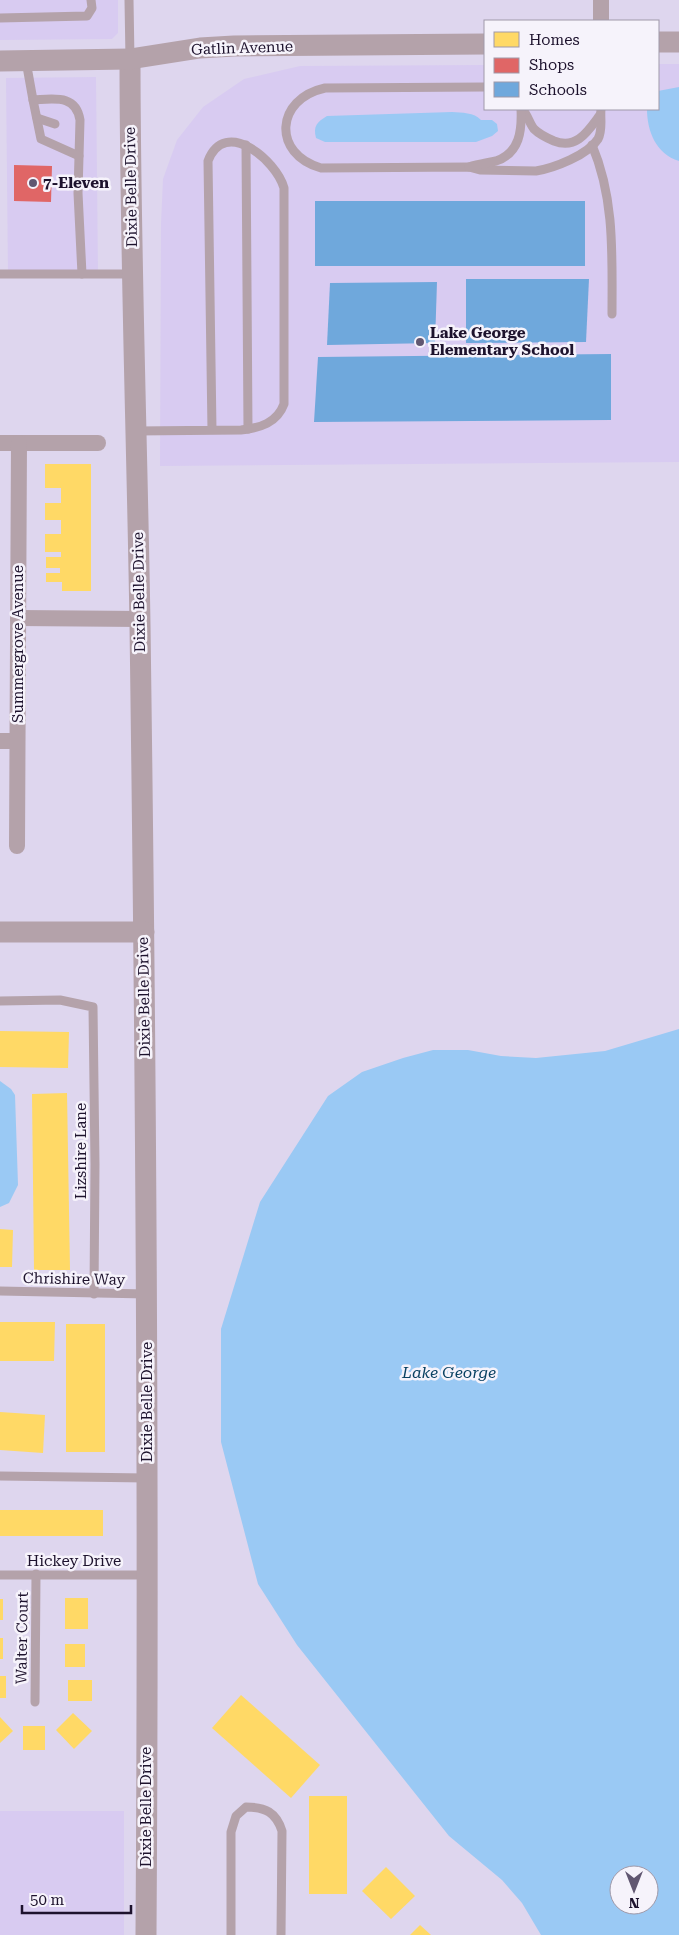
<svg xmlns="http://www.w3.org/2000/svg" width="679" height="1935" font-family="'Roboto Serif',serif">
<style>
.built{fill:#d8cbf1}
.water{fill:#9ac9f4;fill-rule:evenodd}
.homes{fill:#ffd966}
.shops{fill:#e06666}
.schools{fill:#6fa8dc}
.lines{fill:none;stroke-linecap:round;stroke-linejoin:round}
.service{stroke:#b4a2aa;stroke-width:9}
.minor{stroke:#b4a2aa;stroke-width:16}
.tertiary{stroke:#b4a2aa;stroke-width:21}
.poi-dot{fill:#615771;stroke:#f6f3fb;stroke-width:2}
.labels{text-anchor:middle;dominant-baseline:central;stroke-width:5;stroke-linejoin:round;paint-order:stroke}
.street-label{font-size:15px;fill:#1d122d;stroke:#f6f3fb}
.poi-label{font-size:15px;font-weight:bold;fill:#1d122d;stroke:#f6f3fb;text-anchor:start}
.water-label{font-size:16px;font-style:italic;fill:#094162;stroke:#f6f3fb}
</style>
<rect width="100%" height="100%" fill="#ded6ee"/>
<g class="built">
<polygon points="0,0 118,0 118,33 112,39 0,40"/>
<polygon points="658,64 679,64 679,462 160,466 161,223 163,179 177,140 203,107 244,79 300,66 485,65 485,109 658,109"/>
<polygon points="96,77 98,275 8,276 6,78"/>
<rect x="0" y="1811" width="124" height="124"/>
</g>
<g class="water">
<path d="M679,87V161C656,154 647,131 647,109H658V91Z"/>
<path d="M452,112C462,113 474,112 481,120H492L497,124L498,131L492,136L476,142H325L316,138C313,126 317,122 327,116Z"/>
<path d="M679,1029V1935H541L522,1903L502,1880L449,1836L297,1645L258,1584L221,1442V1329L260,1202L328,1096L362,1072L403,1058L433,1050H468L501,1056L536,1058L605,1051ZM619,1875H649V1905H619Z"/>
<polygon points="0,1081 11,1089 15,1095 18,1185 9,1203 0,1207"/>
</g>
<g class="homes">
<polygon points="45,464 91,464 91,591 62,591 62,582 46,582 46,573 60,573 60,568 46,568 46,557 61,557 61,552 45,552 45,534 61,534 61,520 45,520 45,503 61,503 61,488 45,488"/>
<polygon points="0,1031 69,1032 68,1068 0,1067"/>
<polygon points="67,1093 70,1270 34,1270 32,1094"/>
<polygon points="0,1229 13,1230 12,1267 0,1267"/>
<polygon points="0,1322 55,1322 54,1361 0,1361"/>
<rect x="66" y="1324" width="39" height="128"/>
<polygon points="0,1412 45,1415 43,1453 0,1450"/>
<rect x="0" y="1510" width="103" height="26"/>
<rect x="65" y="1598" width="23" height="31"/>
<rect x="0" y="1599" width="3" height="21"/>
<rect x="0" y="1638" width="3" height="21"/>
<rect x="65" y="1644" width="20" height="23"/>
<rect x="0" y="1676" width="6" height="22"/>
<rect x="68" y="1680" width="24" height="21"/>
<polygon points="241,1695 320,1765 291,1798 212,1728"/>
<polygon points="73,1713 92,1731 74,1749 56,1730"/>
<polygon points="0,1717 13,1731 0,1743"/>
<rect x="23" y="1726" width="22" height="24"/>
<rect x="309" y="1796" width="38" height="98"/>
<polygon points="386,1867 415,1896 391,1919 362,1891"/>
<polygon points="420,1925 431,1935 410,1935"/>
</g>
<polygon class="shops" points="14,165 52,166 51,202 14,201"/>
<g class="schools">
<rect x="315" y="201" width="270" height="65"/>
<polygon points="466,279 589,279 586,342 466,343"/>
<polygon points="437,282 435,343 327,345 330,283"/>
<polygon points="611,354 611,420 314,422 318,357"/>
</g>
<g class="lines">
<g class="service">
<polyline points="129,0 130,59"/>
<polyline points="0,18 87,16 92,8 91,0"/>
<path d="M26,61L33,100C54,99 76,94 80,120L78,193L82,274"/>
<path d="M485,87L325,88C275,99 272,154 321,168L469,167L480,170L536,171C554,168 588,155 598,139C603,130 600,119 601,109"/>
<polyline points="33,100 41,139 79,156"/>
<path d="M522,109C528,115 529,123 534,129C539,134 547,138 554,141C577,150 588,131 600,115"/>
<polyline points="37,118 55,124"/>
<polyline points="246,145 248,429"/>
<path d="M592,145C615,199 612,256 612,314"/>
<path d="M469,167C478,164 487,163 496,161C520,153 522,130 521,109"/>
<polyline points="0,274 132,274"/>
<path d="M136,431L241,430C260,428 277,423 284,404V188C276,160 225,117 208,161L212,430"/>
<polyline points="0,1001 60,1000 93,1007 95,1164 94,1294"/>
<polyline points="0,1291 147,1294"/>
<polyline points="0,1476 147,1478"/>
<polyline points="0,1575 147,1575"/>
<polyline points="35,1702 36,1574"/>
<path d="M231,1935V1832L236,1816L246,1807C265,1807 276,1812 282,1831L281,1935"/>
</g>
<g class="minor">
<polyline points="601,21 601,0"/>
<polyline points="0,443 98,443"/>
<polyline points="18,618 140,619"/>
<polyline points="0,741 17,741"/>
<polyline points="17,846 19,443"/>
</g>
<g class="tertiary">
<polyline points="658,42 679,42"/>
<path d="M130,59C130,248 137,436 140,625C146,1062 149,1498 146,1935"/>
<polyline points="0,61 130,59 200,48 234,46 485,44"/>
<polyline points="0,932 144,932"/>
</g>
</g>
<g class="poi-dot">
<circle cx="33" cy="183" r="5"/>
<circle cx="420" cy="342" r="5"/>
</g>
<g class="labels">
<g class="street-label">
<text transform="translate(242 48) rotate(-2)">Gatlin Avenue</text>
<text transform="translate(131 187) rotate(-91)">Dixie Belle Drive</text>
<text transform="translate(139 592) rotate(-91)">Dixie Belle Drive</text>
<text transform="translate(18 644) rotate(-90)">Summergrove Avenue</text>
<text transform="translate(144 997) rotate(-91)">Dixie Belle Drive</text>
<text transform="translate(81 1151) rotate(-90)">Lizshire Lane</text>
<text transform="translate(74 1279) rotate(1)">Chrishire Way</text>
<text transform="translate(147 1402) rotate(-90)">Dixie Belle Drive</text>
<text x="74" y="1561">Hickey Drive</text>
<text transform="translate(22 1638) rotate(-89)">Walter Court</text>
<text transform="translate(146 1807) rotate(-90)">Dixie Belle Drive</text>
</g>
<g class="poi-label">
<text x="43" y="183">7-Eleven</text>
<text x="430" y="333">Lake George<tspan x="430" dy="17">Elementary School</tspan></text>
</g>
<g class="water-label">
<text x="449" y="1372">Lake George</text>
</g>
</g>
<rect x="484" y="20" width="175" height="90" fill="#f6f3fb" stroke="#9f99a9"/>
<rect x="494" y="32" width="25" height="15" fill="#ffd966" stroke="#9f99a9"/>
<text x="529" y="45" font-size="15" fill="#1d122d">Homes</text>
<rect x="494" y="58" width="25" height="15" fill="#e06666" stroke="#9f99a9"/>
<text x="529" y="70" font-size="15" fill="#1d122d">Shops</text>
<rect x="494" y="82" width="25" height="15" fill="#6fa8dc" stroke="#9f99a9"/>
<text x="529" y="95" font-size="15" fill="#1d122d">Schools</text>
<g transform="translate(634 1890) rotate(180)"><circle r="24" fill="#f6f3fb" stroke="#9f99a9"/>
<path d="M0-4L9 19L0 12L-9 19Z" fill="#615771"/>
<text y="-8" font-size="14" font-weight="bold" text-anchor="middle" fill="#1d122d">N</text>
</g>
<path d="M22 1905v8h109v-8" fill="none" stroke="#1d122d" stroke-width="2.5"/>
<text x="30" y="1905" font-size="15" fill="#1d122d" stroke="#f6f3fb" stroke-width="4" paint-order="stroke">50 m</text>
</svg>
